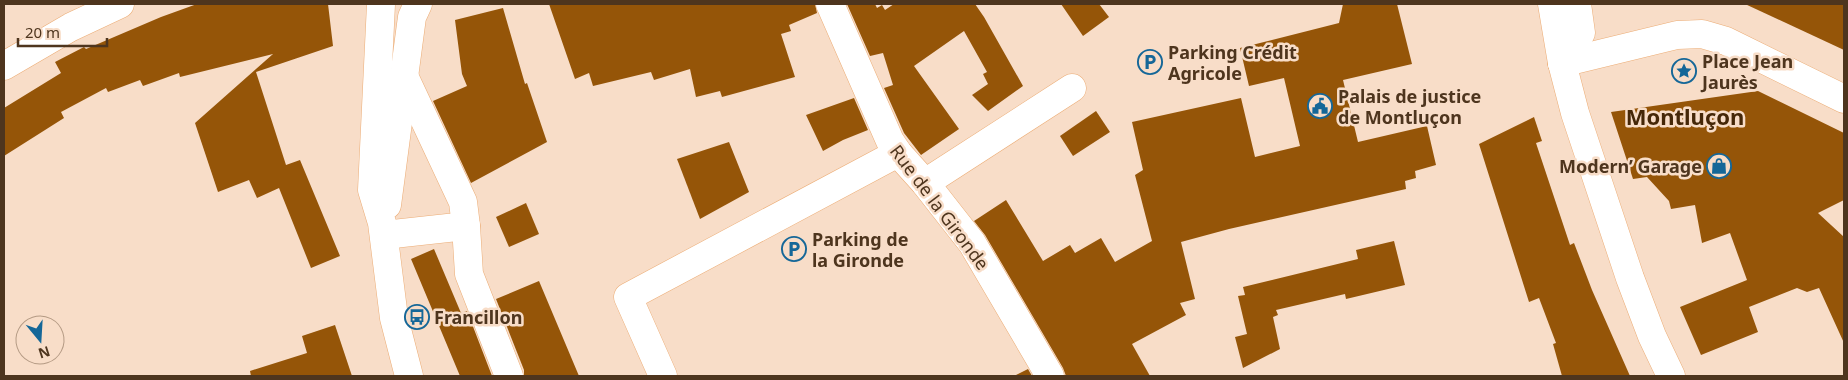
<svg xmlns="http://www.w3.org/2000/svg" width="1848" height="380" font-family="'Noto Sans',sans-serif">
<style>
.building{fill:#955508}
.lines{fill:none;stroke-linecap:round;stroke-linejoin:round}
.minor-casing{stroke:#ecad76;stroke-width:29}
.major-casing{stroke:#ecad76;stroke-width:29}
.minor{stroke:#fff;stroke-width:28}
.major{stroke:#fff;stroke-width:28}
.labels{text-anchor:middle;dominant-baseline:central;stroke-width:5;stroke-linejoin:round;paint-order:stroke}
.poi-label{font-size:18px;font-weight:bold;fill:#4e351e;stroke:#f8ddc8;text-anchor:start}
.street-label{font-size:18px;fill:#4e351e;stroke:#f8ddc8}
.district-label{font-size:22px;font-weight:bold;fill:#452708;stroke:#f8ddc8}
</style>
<rect width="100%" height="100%" fill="#f8ddc8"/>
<g class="building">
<polygon points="197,4 328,4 333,46 256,72 286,165 300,160 340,256 311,268 279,188 257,198 249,180 218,192 195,123 273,54 180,77 179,73 143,86 140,80 108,92 106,88 61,112 64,118 4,156 4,108 61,73 55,62 84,47 86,49 161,17"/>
<polygon points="549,4 815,4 817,13 789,25 791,31 781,34 795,77 722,97 720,91 696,97 690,69 654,80 651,72 593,86 589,73 575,79"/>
<polygon points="847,4 875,4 877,8 882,5 885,10 894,4 975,4 984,17 1023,86 988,111 972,95 988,84 983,74 987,72 964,31 914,66 959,129 921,155 904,133 884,88 893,85 883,53 870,56"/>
<polygon points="1061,4 1099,4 1109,17 1083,36"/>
<polygon points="1343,4 1397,4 1412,64 1343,80 1358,142 1427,126 1436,165 1415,171 1416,178 1405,181 1406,189 1229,229 1181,242 1195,299 1180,303 1186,315 1132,344 1150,376 1066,376 1063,368 985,235 974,221 1006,200 1043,261 1070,245 1075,253 1101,238 1115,262 1152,241 1135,175 1143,170 1132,122 1241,98 1255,157 1300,146 1284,78 1249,86 1240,48 1339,23"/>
<polygon points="1745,4 1844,4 1844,50"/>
<polygon points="503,8 525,84 527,83 547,142 471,183 433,101 467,86 462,74 455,20"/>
<polygon points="1758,91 1844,133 1844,200 1818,213 1844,237 1844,343 1819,288 1807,292 1797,288 1749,307 1758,332 1701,355 1680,307 1747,280 1730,233 1702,243 1695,205 1671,209 1669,201 1647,177 1633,179 1611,112"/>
<polygon points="854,98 868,130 843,140 823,151 806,115"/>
<polygon points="1096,111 1110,132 1073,156 1060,136"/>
<polygon points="1534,117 1542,141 1536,143 1570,245 1574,243 1592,290 1630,376 1562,376 1553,344 1556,343 1539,298 1529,302 1479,144"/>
<polygon points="729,142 749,192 700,219 677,159"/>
<polygon points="526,203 539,234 509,247 496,217"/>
<polygon points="1394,241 1405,285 1346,299 1345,294 1276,310 1278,315 1273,317 1280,349 1243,368 1235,337 1247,334 1238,296 1245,295 1243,287 1358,259 1356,250"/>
<polygon points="434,249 461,313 467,311 492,376 460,376 411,259"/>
<polygon points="539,281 579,376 524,376 524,370 496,299"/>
<polygon points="335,325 352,376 251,376 250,371 307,353 302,336"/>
<polygon points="1028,369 1032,376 1014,376"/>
</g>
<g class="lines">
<defs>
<g id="minor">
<polyline points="830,4 890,141 898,153 925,183 972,243 1050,376"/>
<polyline points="1562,63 1677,35 1702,34 1726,41 1844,99"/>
<polyline points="1562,63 1581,33 1577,4"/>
<polyline points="4,66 71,27 120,4"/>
<polyline points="925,183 1072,88"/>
<polyline points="466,226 469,274 509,376"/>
<polyline points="384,235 466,226 463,202 404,76"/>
<polyline points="663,376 628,297 898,153"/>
</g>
<g id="major">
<polyline points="381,4 372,190 382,223 394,318 409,376"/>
<polyline points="1552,4 1562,63 1575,113 1630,278 1652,336 1671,376"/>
<polyline points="387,205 412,17 418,4"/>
</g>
</defs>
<use href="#minor" class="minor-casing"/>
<use href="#major" class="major-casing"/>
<use href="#minor" class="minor"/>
<use href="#major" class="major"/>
</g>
<defs>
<symbol id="parking-ring" viewBox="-11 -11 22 22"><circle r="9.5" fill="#f8ddc8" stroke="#156798" stroke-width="1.5"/><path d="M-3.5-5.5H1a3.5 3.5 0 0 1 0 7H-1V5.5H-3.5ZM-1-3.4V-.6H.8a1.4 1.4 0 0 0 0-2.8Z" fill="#156798"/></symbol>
<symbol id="sight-ring" viewBox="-11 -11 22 22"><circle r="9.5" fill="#f8ddc8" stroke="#156798" stroke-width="1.5"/><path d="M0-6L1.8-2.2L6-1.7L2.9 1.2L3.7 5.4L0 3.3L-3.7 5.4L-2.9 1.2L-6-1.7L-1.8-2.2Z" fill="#156798"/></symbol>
<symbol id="civic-ring" viewBox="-11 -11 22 22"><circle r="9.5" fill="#f8ddc8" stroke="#156798" stroke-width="1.5"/><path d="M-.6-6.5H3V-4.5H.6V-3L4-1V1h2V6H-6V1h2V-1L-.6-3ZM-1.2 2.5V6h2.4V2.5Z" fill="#156798"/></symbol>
<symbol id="shop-ring" viewBox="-11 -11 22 22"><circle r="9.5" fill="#f8ddc8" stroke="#156798" stroke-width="1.5"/><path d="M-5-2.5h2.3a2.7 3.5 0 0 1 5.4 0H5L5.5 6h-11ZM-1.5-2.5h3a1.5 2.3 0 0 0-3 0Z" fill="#156798"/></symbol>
<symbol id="bus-ring" viewBox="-11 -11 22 22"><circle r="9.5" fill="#f8ddc8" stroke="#156798" stroke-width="1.5"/><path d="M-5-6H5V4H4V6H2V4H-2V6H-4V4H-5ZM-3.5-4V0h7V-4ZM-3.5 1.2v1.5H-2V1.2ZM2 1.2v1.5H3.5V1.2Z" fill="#156798"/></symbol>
</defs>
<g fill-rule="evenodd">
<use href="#parking-ring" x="1136" y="48" width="28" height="28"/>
<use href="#sight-ring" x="1670" y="57" width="28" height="28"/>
<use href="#civic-ring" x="1306" y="92" width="28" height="28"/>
<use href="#shop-ring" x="1705" y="152" width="28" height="28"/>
<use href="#parking-ring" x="780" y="235" width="28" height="28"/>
<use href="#bus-ring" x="403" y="303" width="28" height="28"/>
</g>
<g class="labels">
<g class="poi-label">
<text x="1168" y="52">Parking Crédit<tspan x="1168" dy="21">Agricole</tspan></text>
<text x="1702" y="61">Place Jean<tspan x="1702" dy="21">Jaurès</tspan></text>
<text x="1338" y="96">Palais de justice<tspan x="1338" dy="21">de Montluçon</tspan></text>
<text x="1702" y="166" text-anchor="end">Modern’ Garage</text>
<text x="812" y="239">Parking de<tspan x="812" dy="21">la Gironde</tspan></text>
<text x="434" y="317">Francillon</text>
</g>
<g class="street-label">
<text transform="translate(940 207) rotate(53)">Rue de la Gironde</text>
</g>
<g class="district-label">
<text x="1685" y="116">Montluçon</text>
</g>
</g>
<rect width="1848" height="380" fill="none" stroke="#4e351e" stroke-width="10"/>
<g transform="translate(40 340) rotate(162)"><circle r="24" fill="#f8ddc8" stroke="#b49a84"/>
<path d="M0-4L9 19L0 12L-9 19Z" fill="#156798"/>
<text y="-8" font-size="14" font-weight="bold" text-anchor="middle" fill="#4e351e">N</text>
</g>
<path d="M18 38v8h89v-8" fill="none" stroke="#4e351e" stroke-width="2.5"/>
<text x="25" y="38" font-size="15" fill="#4e351e" stroke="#f8ddc8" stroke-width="4" paint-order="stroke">20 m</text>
</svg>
